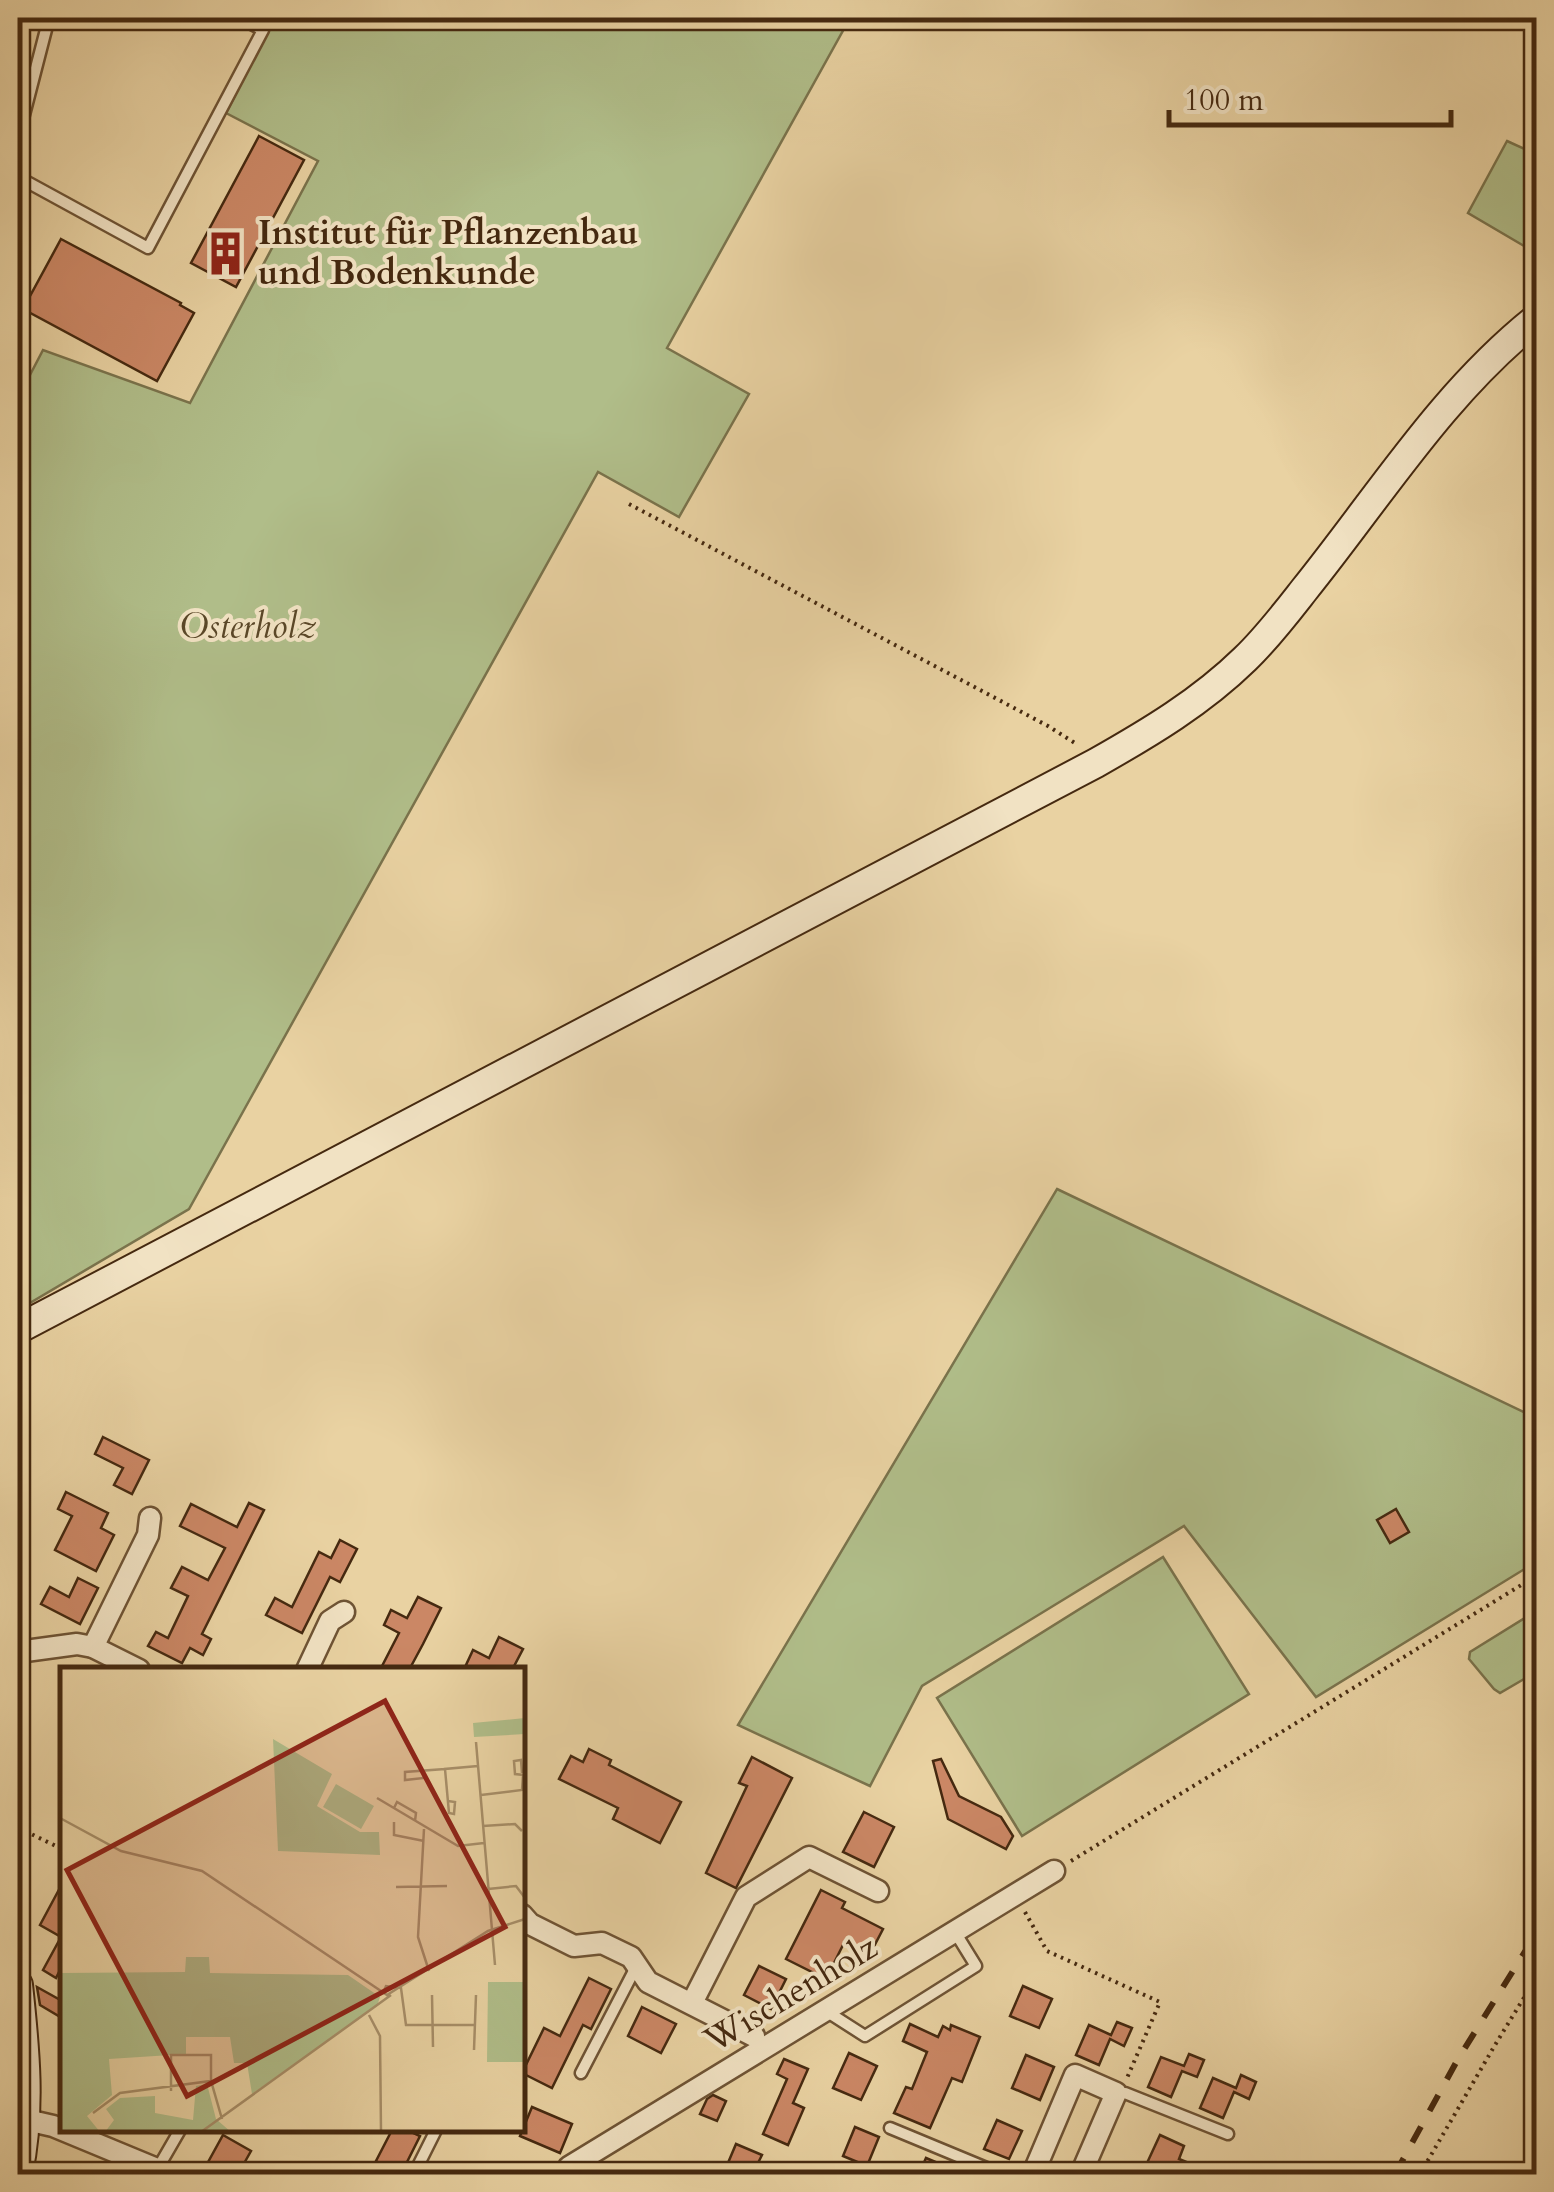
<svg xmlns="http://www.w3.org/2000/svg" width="1554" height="2192" font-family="Cardo,serif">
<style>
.green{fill:#b0bd89;stroke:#7a734c;stroke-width:2.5}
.building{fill:#cb8765;stroke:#452910;stroke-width:2.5}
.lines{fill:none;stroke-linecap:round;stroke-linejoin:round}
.service-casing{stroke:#6e5334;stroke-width:15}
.minor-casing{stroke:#6e5334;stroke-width:25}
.secondary-casing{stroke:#452910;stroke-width:32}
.path{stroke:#452910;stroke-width:4;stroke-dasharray:2.5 5;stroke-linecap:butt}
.service{stroke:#f1e2c3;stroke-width:10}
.minor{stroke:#f1e2c3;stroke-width:20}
.secondary{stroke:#f1e2c3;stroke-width:28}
.rail{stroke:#452910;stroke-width:6;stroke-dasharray:18 18;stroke-linecap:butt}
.labels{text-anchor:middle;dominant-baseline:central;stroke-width:8;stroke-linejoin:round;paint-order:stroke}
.poi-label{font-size:35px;font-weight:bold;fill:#452910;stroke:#f1e2c3;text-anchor:start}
.park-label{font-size:35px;font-style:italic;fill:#5a4728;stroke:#f1e2c3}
.street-label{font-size:35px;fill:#452910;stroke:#f1e2c3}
.inset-road{fill:none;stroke:#a78e68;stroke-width:2.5}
.view{fill:#8f2418;fill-opacity:0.15;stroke:#8f2418;stroke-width:5}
.inset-edge{fill:none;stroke:#452910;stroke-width:5}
</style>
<rect width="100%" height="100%" fill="#e9d2a2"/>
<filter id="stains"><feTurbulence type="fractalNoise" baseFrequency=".002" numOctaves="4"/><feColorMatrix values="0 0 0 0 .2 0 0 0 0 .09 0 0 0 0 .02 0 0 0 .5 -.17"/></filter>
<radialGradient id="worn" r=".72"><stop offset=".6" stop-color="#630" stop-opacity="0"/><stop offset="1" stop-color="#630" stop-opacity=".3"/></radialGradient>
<g class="green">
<polygon points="275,18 850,18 667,348 749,394 679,517 598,472 189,1209 18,1310 18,398 43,350 190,403 318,161 226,113"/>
<polygon points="1507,141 1536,154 1536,253 1468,213"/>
<polygon points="1057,1189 1536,1418 1536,1562 1316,1697 1184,1526 922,1686 870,1786 738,1725"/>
<polygon points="1163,1557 1249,1694 1022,1836 937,1698"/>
<polygon points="1536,1611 1536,1672 1500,1693 1494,1689 1469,1659 1470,1652"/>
</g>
<g class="building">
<polygon points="259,136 304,160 236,287 191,263"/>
<polygon points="61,239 181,303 180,305 194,313 157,381 23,309"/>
<polygon points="103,1437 149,1460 132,1494 114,1485 123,1468 95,1454"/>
<polygon points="66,1492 108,1513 101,1528 114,1535 96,1571 55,1550 72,1516 58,1509"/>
<polygon points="249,1503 264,1510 202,1634 211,1639 203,1655 190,1648 182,1663 148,1646 156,1632 168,1638 188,1596 171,1588 182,1567 208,1580 225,1548 180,1526 191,1504 237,1527"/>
<polygon points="1396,1509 1409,1532 1390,1543 1377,1520"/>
<polygon points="340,1540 357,1549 340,1582 330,1577 302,1633 266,1615 275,1598 292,1607 319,1552 331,1558"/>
<polygon points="78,1578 98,1588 80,1624 41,1604 50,1587 69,1597"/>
<polygon points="418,1597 441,1608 423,1644 409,1670 380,1670 399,1633 384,1625 391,1610 407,1618"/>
<polygon points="499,1637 523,1649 512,1670 475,1670 466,1665 473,1650 489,1658"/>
<polygon points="589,1749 611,1760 609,1765 681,1802 660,1843 613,1819 618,1808 559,1779 571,1756 583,1762"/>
<polygon points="752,1757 792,1778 736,1888 706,1873 747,1786 739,1783"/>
<polygon points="941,1759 959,1796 1001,1817 1013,1836 1006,1849 948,1819 933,1761"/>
<polygon points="864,1812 894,1827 874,1867 843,1852"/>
<polygon points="62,1884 62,1966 56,1978 43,1970 61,1937 40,1925"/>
<polygon points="821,1890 845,1902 842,1908 883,1929 870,1954 845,1941 826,1979 786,1959"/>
<polygon points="759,1966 786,1979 771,2009 744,1995"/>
<polygon points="589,1978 611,1989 591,2029 583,2025 552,2088 522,2073 544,2028 560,2036"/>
<polygon points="1023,1986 1052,1999 1039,2028 1010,2016"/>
<polygon points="37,1987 62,2001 62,2018 40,2005"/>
<polygon points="642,2007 676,2024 661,2053 628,2036"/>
<polygon points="1117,2022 1132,2028 1124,2046 1110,2039 1099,2065 1076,2055 1089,2025 1111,2035"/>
<polygon points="910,2024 938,2037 943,2026 950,2030 951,2025 980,2037 962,2082 952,2078 930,2128 894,2113 906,2087 912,2089 927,2052 903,2041"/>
<polygon points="849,2053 877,2066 861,2100 833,2088"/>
<polygon points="1189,2054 1204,2060 1197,2077 1182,2071 1171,2097 1148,2087 1161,2057 1184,2066"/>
<polygon points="1026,2055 1054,2067 1040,2100 1012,2088"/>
<polygon points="784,2059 808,2069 793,2103 804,2108 788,2145 763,2134 787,2079 777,2074"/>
<polygon points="1241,2075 1256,2082 1249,2099 1234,2092 1223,2118 1200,2108 1213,2078 1236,2088"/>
<polygon points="713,2095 726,2101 717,2121 700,2114 707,2099"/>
<polygon points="532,2107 572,2124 560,2153 520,2136"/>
<polygon points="997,2120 1022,2131 1009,2159 984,2149"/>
<polygon points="855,2127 879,2137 867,2166 843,2156"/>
<polygon points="392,2130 407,2130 420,2136 401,2174 376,2161"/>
<polygon points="223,2135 251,2151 238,2174 225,2174 207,2164"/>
<polygon points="1160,2135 1184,2146 1179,2159 1216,2174 1173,2174 1147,2163"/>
<polygon points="736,2144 762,2155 758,2163 785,2174 736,2174 725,2170"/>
<polygon points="926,2158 964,2174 919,2174"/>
</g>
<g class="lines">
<defs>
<g id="service">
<polyline points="18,138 49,18"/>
<polyline points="18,177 148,248 263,30 240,18"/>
<polyline points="18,1360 20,1362 23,1384 18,1395"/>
<polyline points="826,2011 865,2036 976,1966 955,1932"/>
<polyline points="581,2073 636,1967"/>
<polyline points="1116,2093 1125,2093 1228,2134"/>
<polyline points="890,2128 1001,2174"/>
<polyline points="158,2168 180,2130"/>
<polyline points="414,2174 436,2130"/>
</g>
<g id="minor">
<polyline points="93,1647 148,1535 150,1518"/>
<polyline points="18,1652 77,1644 93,1647 139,1670"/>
<polyline points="307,1670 330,1621 344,1612"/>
<polyline points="522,1915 530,1924 574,1946 602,1943 631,1957 648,1982 754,2036"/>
<polyline points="692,2003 746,1897 809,1857 878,1891"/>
<polyline points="18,2118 53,2126 169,2174"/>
<polyline points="566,2174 569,2167 1054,1871"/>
<polyline points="1033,2174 1075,2075 1116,2093 1081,2174"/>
</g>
<g id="secondary">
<path d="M18,1329L1096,763C1149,733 1201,702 1245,659C1267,638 1286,613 1304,590C1379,497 1442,394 1536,319"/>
<path d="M18,1985C25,2049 31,2110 18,2173"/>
</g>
</defs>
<use href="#service" class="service-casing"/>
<use href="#minor" class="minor-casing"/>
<use href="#secondary" class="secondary-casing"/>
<g class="path">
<polyline points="629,504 1048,726 1078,745"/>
<polyline points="18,1830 25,1831 62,1849"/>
<polyline points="1071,1861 1536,1576"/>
<polyline points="1025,1912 1047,1951 1160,2002 1127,2078"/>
<polyline points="1420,2174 1495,2045 1536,1978"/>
</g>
<use href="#service" class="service"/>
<use href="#minor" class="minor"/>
<use href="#secondary" class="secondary"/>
<polyline class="rail" points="1395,2174 1458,2059 1536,1934"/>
</g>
<defs>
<symbol id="building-bare" viewBox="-9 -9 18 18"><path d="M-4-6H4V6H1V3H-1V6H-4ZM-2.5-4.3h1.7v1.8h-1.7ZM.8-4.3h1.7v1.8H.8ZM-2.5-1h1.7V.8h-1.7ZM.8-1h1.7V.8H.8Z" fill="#8f2418" stroke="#f1e2c3" stroke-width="2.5" paint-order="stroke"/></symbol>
</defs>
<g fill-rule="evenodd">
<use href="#building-bare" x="194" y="222" width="63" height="63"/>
</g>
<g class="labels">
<g class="poi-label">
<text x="258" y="233">Institut für Pflanzenbau<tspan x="258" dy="40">und Bodenkunde</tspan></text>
</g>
<g class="park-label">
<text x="248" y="627">Osterholz</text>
</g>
<g class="street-label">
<text transform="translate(791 1994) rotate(-31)">Wischenholz</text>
</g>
</g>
<g transform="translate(60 1667)">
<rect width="465" height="465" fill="#e9d2a2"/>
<path d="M465,51V67L414,70L413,56ZM213,72L272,107L257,139L300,165H319L320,188L218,184ZM276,117L314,139L301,162L263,140ZM126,290H149L150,306L288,308L320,330L317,339L192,427L187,396H174L170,370H126V387L49,392L52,428L27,449L40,465H0V306L125,305ZM428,315H465V395H427ZM147,417L156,452L171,465H45L54,453L46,442L60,431L95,429V446L133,453L136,419Z" fill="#b0bd89"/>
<path class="inset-road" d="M416,75L435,298M363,104L364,111L345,113V105L385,102M462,106L461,93L454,94L455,107L464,108M421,128L462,123L463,108M317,131L398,179L424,176M388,134L395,135L394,147L389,146L385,102L418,99M334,141L337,135L356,146L355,154M0,151L61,184L142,204L327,328L428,264L465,252M334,155V168L364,174M423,159L455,157L462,164M364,162L358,270L369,304M336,220L387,219M428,222L456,219L465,231M323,326L326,319L341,321L346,358H414M372,328L373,380M309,348L320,369L321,465M414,383L416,328M111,424V388H151V414M33,446L60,426L151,414L162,452M141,465L331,328"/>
<path class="view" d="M325,34L445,260L127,429L7,203Z"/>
<rect width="465" height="465" class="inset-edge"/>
</g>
<rect width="1554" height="2192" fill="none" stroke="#e9d2a2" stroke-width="60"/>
<rect x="20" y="20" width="1514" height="2152" fill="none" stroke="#452910" stroke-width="5"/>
<rect x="30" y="30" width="1494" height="2132" fill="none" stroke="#452910" stroke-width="2.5"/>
<path d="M1169 110v15h282v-15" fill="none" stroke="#452910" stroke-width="5"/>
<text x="1184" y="110" font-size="30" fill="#452910" stroke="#f1e2c3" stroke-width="8" paint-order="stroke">100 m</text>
<rect width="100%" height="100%" filter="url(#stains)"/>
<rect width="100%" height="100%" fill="url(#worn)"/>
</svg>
